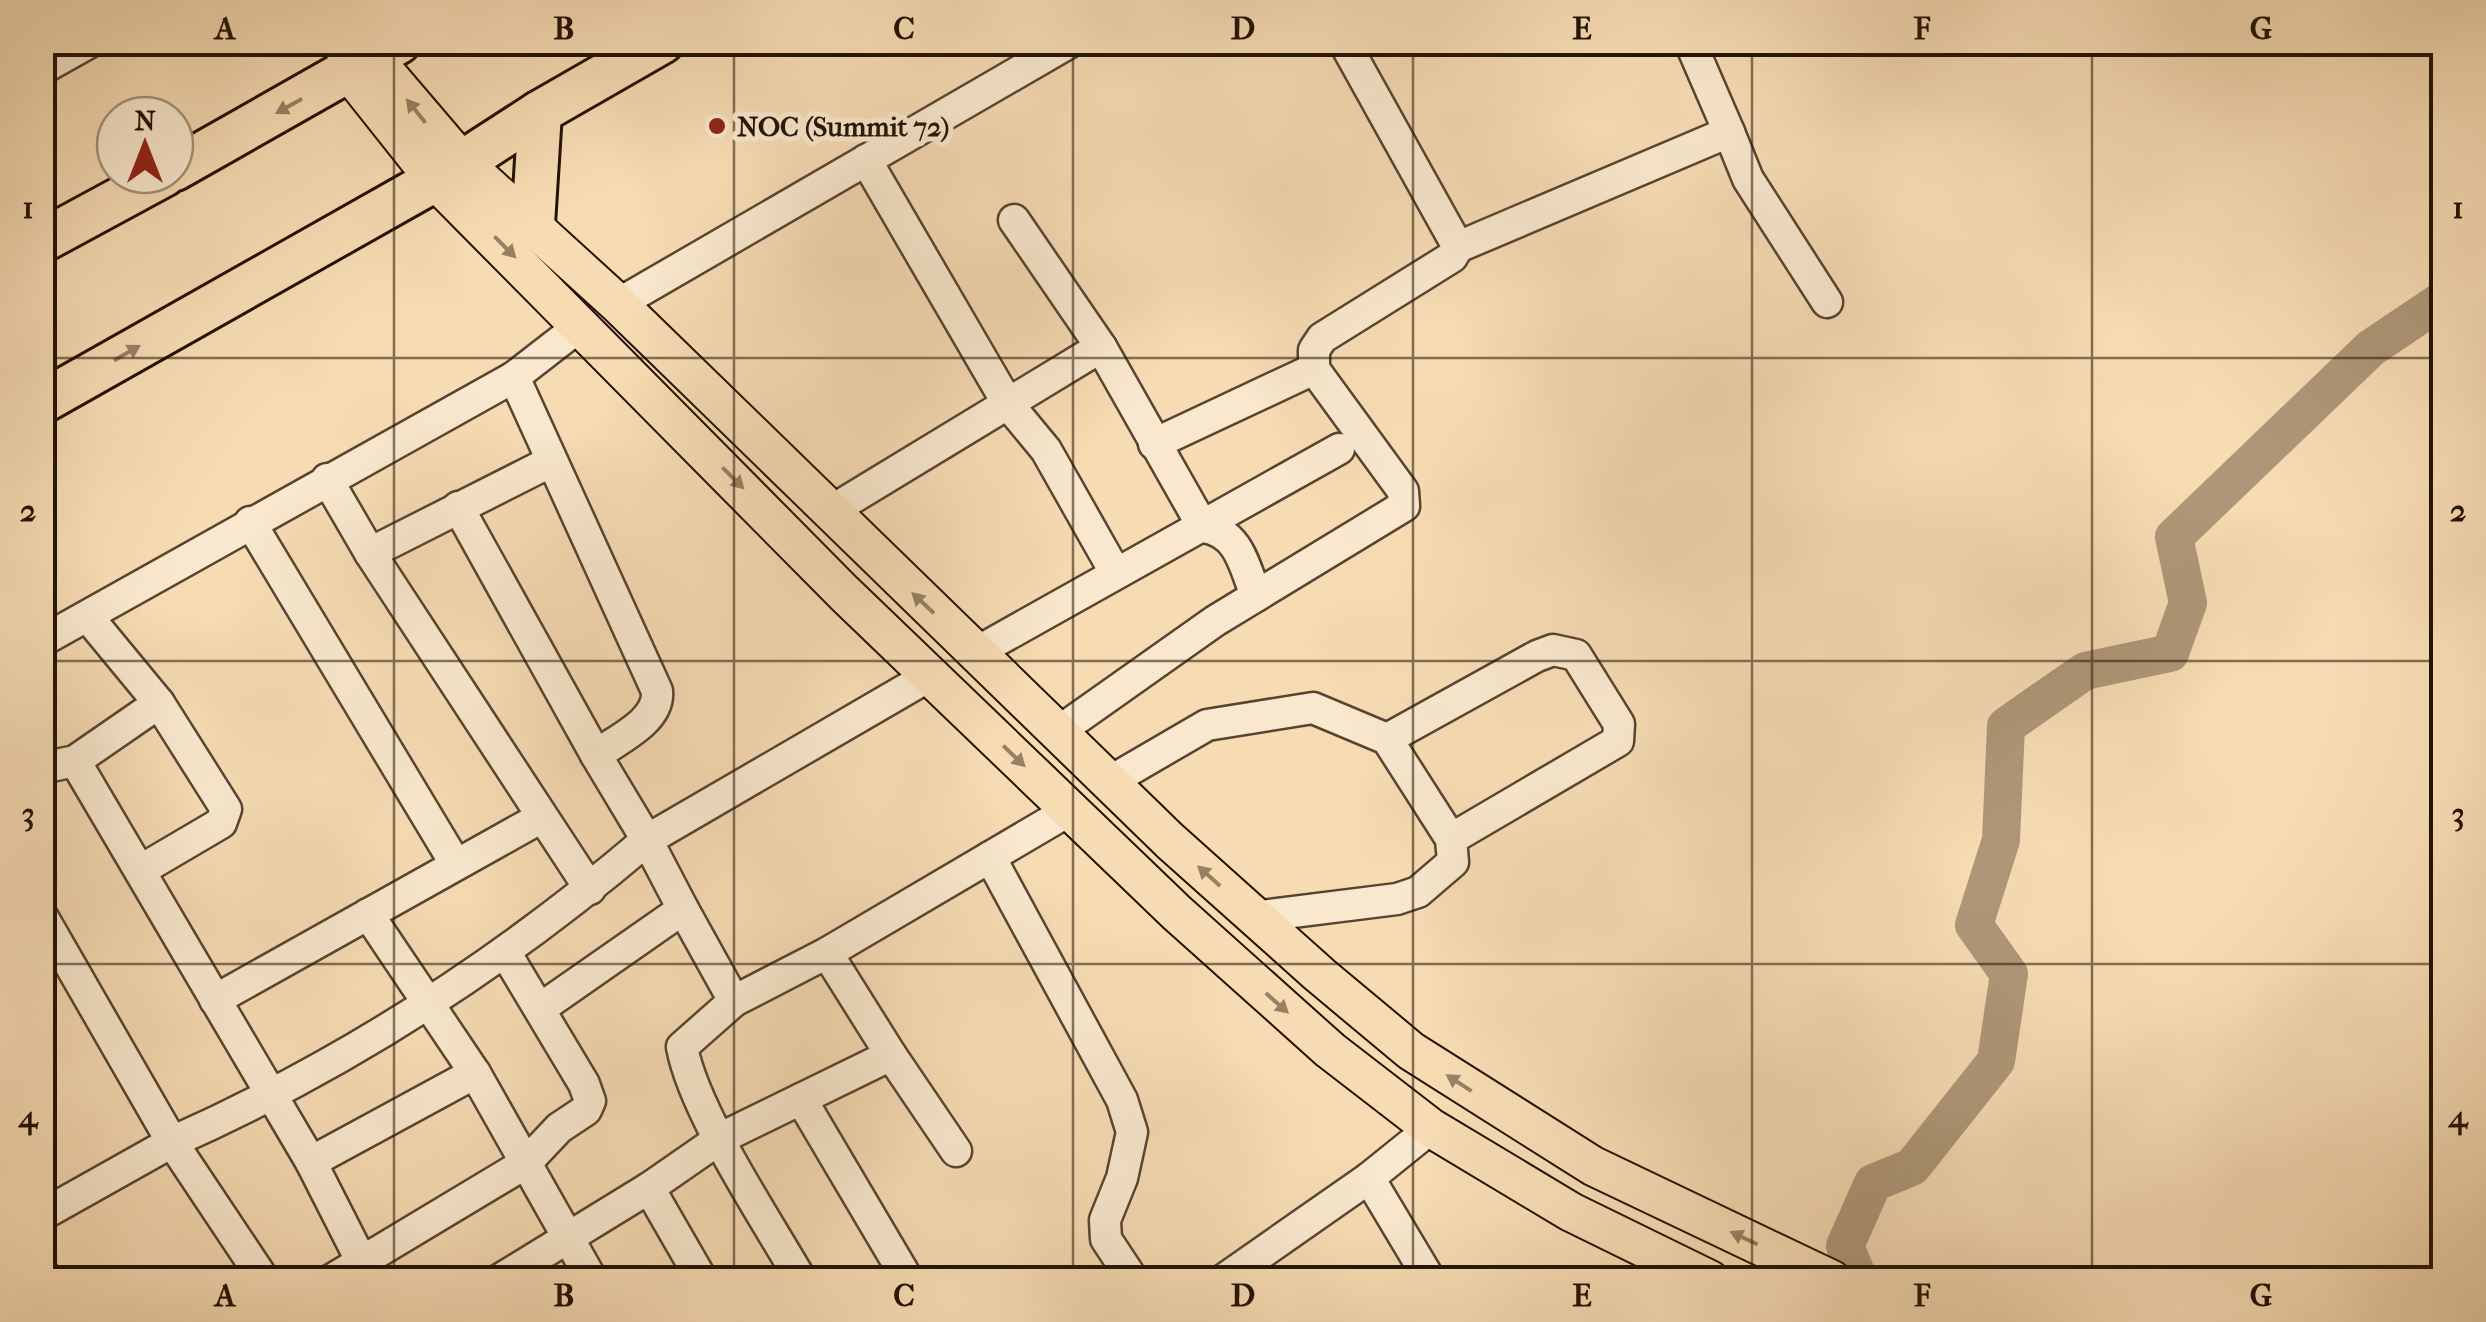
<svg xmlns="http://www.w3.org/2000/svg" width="2486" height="1322" font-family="'IM FELL French Canon',serif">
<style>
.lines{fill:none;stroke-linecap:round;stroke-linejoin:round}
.river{stroke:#ae9778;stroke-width:38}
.minor-casing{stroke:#574430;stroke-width:35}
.major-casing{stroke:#221204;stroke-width:42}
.highway-casing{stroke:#221204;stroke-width:48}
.minor{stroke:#f9e8ce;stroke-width:30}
.major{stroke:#f6dbb3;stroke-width:38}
.highway{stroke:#f6dbb3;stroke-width:42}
.oneway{fill:#978164}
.grid{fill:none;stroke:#221204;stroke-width:2.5;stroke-opacity:0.55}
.poi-dot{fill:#8f2418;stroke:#f9e8ce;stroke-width:4}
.labels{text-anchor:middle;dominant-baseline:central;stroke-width:10;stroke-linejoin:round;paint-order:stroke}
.poi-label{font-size:28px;font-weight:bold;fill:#221204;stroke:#f9e8ce;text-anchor:start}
.neatline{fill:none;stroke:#221204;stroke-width:4}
.grid-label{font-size:32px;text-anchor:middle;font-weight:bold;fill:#221204}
</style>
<rect width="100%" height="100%" fill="#f6dbb3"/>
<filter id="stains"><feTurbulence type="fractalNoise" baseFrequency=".002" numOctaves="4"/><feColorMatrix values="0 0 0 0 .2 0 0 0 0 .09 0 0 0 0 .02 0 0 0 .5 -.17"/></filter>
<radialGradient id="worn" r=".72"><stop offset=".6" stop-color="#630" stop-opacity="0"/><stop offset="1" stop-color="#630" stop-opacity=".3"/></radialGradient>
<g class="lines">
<polyline class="river" points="1859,1280 1845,1246 1873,1183 1912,1167 1996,1061 2009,974 1974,925 2001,840 2006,726 2085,671 2170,653 2188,603 2174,537 2371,348 2444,299"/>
<defs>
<g id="minor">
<polyline points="42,69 90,42"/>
<polyline points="1729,132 1748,179 1827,302"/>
<polyline points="866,160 1008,404 1046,450 1115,572"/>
<path d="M1014,220L1101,347L1203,527C1239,532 1244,565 1256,596"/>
<polyline points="1458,247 1729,132 1690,42"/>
<polyline points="618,304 1070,42"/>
<polyline points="1154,444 1314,369"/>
<polyline points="327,479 370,553 590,889"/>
<polyline points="458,507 596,755"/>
<polyline points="831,511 1101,347"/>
<polyline points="250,522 455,863"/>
<polyline points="370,553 550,462"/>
<polyline points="88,617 159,703 226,809 221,823 141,870"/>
<polyline points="42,641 514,377 581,325"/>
<polyline points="975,653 1339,449"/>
<polyline points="1058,732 1215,621 1404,506 1403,491 1314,369 1314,350 1322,338 1452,257 1458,247 1344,42"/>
<polyline points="1387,739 1537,656 1553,650 1576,655 1619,724 1618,741 1451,839"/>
<polyline points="75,761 311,1162 371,1280"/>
<polyline points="42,768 75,761 159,703"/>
<polyline points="1109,782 1207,725 1313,708 1387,739 1451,839 1453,862 1418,892 1397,899 1254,917"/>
<polyline points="990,857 1122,1100 1132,1132 1122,1178 1105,1220 1106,1239 1133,1280"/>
<polyline points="683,909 734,1001 827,953 1070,810"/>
<polyline points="368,914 475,1073 592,1280"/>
<path d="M42,916L172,1142C343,1066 504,962 647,840L596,755C618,739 660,721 657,691L514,377"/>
<polyline points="215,1000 542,817"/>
<path d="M734,1001L682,1047C694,1112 766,1219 801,1280"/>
<polyline points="541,1008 683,909 647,840 929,676"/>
<polyline points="891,1055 956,1151"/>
<polyline points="801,1099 908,1280"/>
<polyline points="311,1162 475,1073"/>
<polyline points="1369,1178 1430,1280"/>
<polyline points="649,1188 702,1280"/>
<polyline points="42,1215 172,1142 264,1280"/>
<polyline points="42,1272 47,1280"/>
<polyline points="331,1280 526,1163 559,1128 586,1110 590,1101 584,1084 505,952"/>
<polyline points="499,1280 649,1188 721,1138 891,1055 827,953"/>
<polyline points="1223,1280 1369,1178 1431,1128"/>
</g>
<g id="major">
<polyline points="344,42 350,73 435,180 844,593 1177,913 1330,1050 1431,1128 1571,1212 1710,1280"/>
<polyline points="368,42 373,58 461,161 618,304 1170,841 1320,975 1411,1051 1593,1166 1832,1280"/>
</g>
<g id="highway">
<polyline points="175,169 399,42"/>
<polyline points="533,224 540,112"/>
<polyline points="42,241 164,175"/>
<polyline points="42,402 435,180 540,112 662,42"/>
</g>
</defs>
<use href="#minor" class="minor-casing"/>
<use href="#major" class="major-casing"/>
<use href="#highway" class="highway-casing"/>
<use href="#minor" class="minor"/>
<use href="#major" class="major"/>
<use href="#highway" class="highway"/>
</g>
<defs><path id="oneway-solid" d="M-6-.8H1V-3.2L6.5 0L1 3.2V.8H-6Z" transform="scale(2.5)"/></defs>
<g class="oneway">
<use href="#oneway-solid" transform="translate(289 106) rotate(151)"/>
<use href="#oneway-solid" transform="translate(416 111) rotate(-129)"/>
<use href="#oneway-solid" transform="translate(505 247) rotate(45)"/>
<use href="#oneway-solid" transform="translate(127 353) rotate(-30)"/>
<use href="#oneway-solid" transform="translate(733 478) rotate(45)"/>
<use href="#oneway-solid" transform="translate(923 603) rotate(-137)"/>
<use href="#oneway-solid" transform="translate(1014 756) rotate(44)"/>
<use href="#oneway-solid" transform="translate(1209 876) rotate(-138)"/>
<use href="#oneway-solid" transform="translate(1277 1003) rotate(42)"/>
<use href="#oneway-solid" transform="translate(1459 1083) rotate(-147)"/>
<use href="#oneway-solid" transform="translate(1744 1238) rotate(-155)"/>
</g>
<path class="grid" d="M394,42V1280M734,42V1280M1073,42V1280M1413,42V1280M1752,42V1280M2092,42V1280M42,358H2444M42,661H2444M42,964H2444"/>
<circle class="poi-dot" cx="717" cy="126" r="10"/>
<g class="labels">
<g class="poi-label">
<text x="737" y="126">NOC (Summit 72)</text>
</g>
</g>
<rect width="2486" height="1322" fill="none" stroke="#f6dbb3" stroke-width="110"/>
<g transform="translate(145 145)"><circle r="48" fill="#f9e8ce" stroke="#a3927d" stroke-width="2.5"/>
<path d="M0-8L18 38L0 25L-18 38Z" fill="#8f2418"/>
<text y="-15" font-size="28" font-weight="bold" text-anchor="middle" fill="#221204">N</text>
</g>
<rect x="55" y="55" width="2376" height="1212" class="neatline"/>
<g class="grid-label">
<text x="225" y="39">A</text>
<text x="564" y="39">B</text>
<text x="904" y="39">C</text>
<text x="1243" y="39">D</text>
<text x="1582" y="39">E</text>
<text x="1922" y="39">F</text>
<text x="2261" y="39">G</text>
<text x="28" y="218">1</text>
<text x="2458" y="218">1</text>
<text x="28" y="521">2</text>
<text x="2458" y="521">2</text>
<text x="28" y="824">3</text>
<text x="2458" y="824">3</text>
<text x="28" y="1127">4</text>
<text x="2458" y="1127">4</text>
<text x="225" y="1306">A</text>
<text x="564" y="1306">B</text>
<text x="904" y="1306">C</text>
<text x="1243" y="1306">D</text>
<text x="1582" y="1306">E</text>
<text x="1922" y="1306">F</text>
<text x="2261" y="1306">G</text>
</g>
<rect width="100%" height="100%" filter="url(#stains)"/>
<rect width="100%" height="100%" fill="url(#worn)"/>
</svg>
